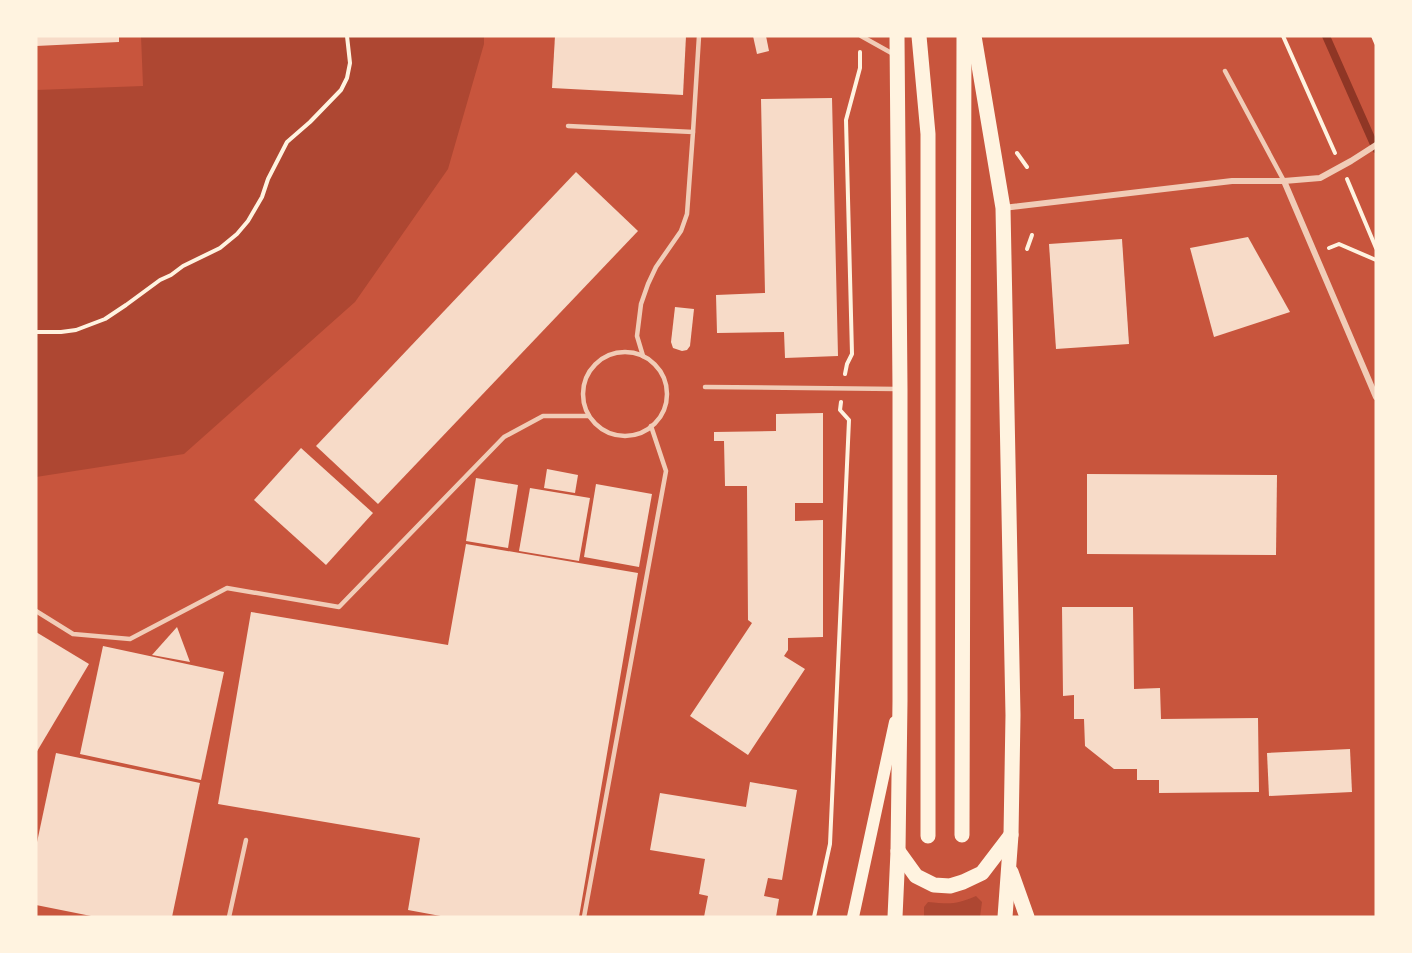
<svg xmlns="http://www.w3.org/2000/svg" width="1412" height="953" font-family="Literata,serif">
<style>
.green{fill:#ae4732}
.lines{fill:none;stroke-linecap:round;stroke-linejoin:round}
.stream{stroke:#8f3625;stroke-width:8}
.building{fill:#f7dbc8}
.path{stroke:#fff3e0;stroke-width:4}
.service{stroke:#f1ccb7;stroke-width:4.5}
.minor{stroke:#f1ccb7;stroke-width:6}
.secondary{stroke:#fff3e0;stroke-width:12}
.primary{stroke:#fff3e0;stroke-width:15}
</style>
<rect width="100%" height="100%" fill="#c8553d"/>
<g class="green">
<polygon points="141,36 484,36 484,44 448,169 355,302 184,454 36,477 36,90 143,86"/>
<path d="M976,896L982,902L980,917H924V907L928,902C950,904 955,905 976,896Z"/>
</g>
<g class="lines">
<polyline class="stream" points="1326,36 1376,149"/>
</g>
<g class="building">
<polygon points="36,36 119,36 119,42 36,46"/>
<polygon points="555,36 686,36 683,95 552,88"/>
<polygon points="753,36 766,36 769,51 757,54"/>
<polygon points="832,98 838,356 785,358 784,332 717,333 716,295 765,293 761,99"/>
<polygon points="576,172 638,231 378,504 316,446"/>
<polygon points="1248,237 1290,312 1214,337 1190,248"/>
<polygon points="1122,239 1129,344 1056,349 1049,244"/>
<polygon points="675,307 694,309 690,346 687,350 682,351 673,348 671,342"/>
<polygon points="823,413 823,503 795,503 795,521 823,520 823,637 788,638 788,650 784,656 805,669 748,755 690,716 752,623 748,620 747,486 725,486 724,441 714,441 714,432 776,431 776,414"/>
<polygon points="301,448 373,513 326,565 254,500"/>
<polygon points="547,469 578,475 575,493 544,488"/>
<polygon points="1087,474 1277,475 1276,555 1087,554"/>
<polygon points="476,478 518,485 508,548 466,541"/>
<polygon points="596,484 652,494 639,567 584,557"/>
<polygon points="530,488 590,498 579,561 519,551"/>
<polygon points="466,544 638,573 579,917 446,917 408,910 420,838 218,804 251,612 448,645"/>
<polygon points="1062,607 1133,607 1134,689 1160,688 1161,719 1258,718 1259,792 1159,793 1159,780 1137,780 1137,769 1114,769 1085,746 1084,719 1074,719 1074,695 1063,696"/>
<polygon points="177,627 190,662 152,655"/>
<polygon points="36,632 89,664 36,753"/>
<polygon points="103,646 224,672 201,780 80,754"/>
<polygon points="1350,749 1352,792 1269,796 1267,753"/>
<polygon points="56,753 200,783 172,917 96,917 36,905 36,847"/>
<polygon points="750,782 797,790 782,880 768,878 764,896 779,899 776,917 704,917 708,896 699,894 705,859 650,850 660,793 746,807"/>
</g>
<g class="lines">
<g class="path">
<polyline points="1283,36 1335,153"/>
<polyline points="1373,36 1376,43"/>
<polyline points="1017,153 1027,167"/>
<polyline points="1347,179 1376,248"/>
<polyline points="1329,248 1339,244 1376,260"/>
<polyline points="1027,249 1032,235"/>
<polyline points="36,332 61,332 76,330 105,319 126,305 160,280 171,275 183,266 220,248 237,234 248,221 262,197 268,179 287,142 310,122 341,90 347,78 350,63 347,36"/>
<polyline points="845,374 847,364 852,354 846,120 860,68 860,52"/>
<polyline points="814,917 830,844 849,420 840,410 841,402"/>
</g>
<g class="service">
<polyline points="861,36 895,55"/>
<polyline points="1225,71 1284,181"/>
<polyline points="568,126 693,132 687,214 681,231 656,267 648,284 641,304 637,336 643,356"/>
<polyline points="693,132 699,36"/>
<circle cx="625" cy="394" r="42"/>
<polyline points="705,387 897,389"/>
<polyline points="36,611 73,634 130,639 227,588 339,607 504,437 543,416 589,416"/>
<polyline points="229,917 246,840"/>
<polyline points="584,917 666,471 651,426"/>
</g>
<g class="minor">
<polyline points="1284,181 1376,397"/>
<polyline points="1003,208 1232,181 1284,181 1320,178 1351,161 1376,145"/>
</g>
<polyline class="secondary" points="853,917 895,722"/>
<g class="primary">
<polyline points="919,36 928,134 928,836"/>
<polyline points="974,36 1003,208 1013,715 1011,835 1005,917"/>
<polyline points="962,835 964,36"/>
<polyline points="898,851 916,876 934,885 950,886 963,882 982,873 1011,835"/>
<polyline points="1011,872 1027,917"/>
<polyline points="895,917 898,851 900,701 900,389 897,36"/>
</g>
</g>
<rect width="1412" height="953" fill="none" stroke="#fff3e0" stroke-width="75"/>
</svg>
